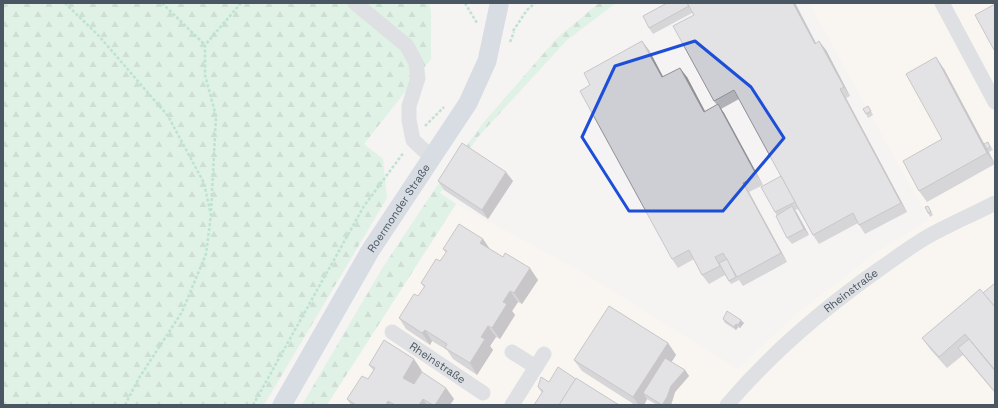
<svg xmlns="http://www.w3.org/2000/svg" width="998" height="408" font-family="'Space Grotesk',sans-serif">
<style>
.commercial{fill:#fdf9ef}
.forest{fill:url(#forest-firs)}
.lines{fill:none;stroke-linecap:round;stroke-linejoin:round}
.path{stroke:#7ad0a6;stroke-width:2.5;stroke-dasharray:3 2;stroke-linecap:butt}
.minor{stroke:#c1cad2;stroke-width:15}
.major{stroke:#b3c2d1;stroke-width:19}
.wall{fill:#b0b2b7}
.shaded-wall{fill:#909195}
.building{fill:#cdcfd5;stroke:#909195}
.marked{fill:none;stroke:#1d4ed8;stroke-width:3;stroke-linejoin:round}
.labels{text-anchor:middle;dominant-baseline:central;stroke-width:3;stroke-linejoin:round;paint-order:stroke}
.street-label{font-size:11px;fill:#4a5661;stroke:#fff}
</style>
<defs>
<pattern id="forest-firs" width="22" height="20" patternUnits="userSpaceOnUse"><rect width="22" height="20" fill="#c3f1d5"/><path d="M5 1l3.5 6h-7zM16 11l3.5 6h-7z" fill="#a0c6b0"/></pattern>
</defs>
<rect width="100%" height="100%" fill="#f5f3f3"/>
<polygon class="commercial" points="809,3 995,3 995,405 327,405 456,204 584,273 738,369 795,315 875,253 929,220"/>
<g class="forest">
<polygon points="3,3 429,3 431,11 431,59 364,144 383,159 387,198 264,405 3,405"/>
<polygon points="599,3 616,3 567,40 477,138 440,193 456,204 327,405 302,405 383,267 439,183 484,122 557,38"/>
</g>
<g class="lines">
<g class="path">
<polyline points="65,3 99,36 168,116 204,183 211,215 206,254 182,312 139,378 125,405"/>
<polyline points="162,3 205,45"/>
<polyline points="465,3 477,23"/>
<polyline points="3,8 5,3"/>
<polyline points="513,31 527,10 535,3"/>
<polyline points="510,42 514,32"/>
<polyline points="425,126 444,107"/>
<polyline points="211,211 216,116 205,75 205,45 241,3"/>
<polyline points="253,405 364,206 404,152"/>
</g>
<g class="minor">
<polyline points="355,3 407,46 416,63 418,78 409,106 409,120 413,140 431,157"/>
<polyline points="942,3 995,102"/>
<path id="s1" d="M392,332L483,393"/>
<polyline points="512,352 536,367"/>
<polyline points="512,405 544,354"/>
<path id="s2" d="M727,405C772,352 824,308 881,268C896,258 911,246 927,237C948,225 972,215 995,203"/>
</g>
<path class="major" id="s3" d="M282,405L370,251L468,103L487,61L499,5"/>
</g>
<g class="wall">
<polygon points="667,3 795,3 816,43 826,50 850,96 846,98 907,212 865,234 858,223 819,244 813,235 798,209 795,210 809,235 792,244 787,238 775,212 781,176 739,99 721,109 724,113 763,185 749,192 787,262 743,286 739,280 731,284 725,275 709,284 702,275 694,259 678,268 672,259 590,85 649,50 663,77 687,77 705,111 717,105 714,101 694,15 692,13 653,34 649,28"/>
<polygon points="944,69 984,144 990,145 993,150 989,152 995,164 927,202 919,191 942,139"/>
<polygon points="870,109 873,115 868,118 866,114"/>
<polygon points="438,181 513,181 488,219 444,190"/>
<polygon points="928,206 933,215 930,217 928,213"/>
<polygon points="483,239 490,249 538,280 522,304 518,302 512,311 515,315 500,339 496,337 490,346 493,350 477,375 453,359 447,350 432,341 430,345 406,329 399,318 418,296 424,287 421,283 440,261 446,253 443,249"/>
<polygon points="995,283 995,393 963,355 947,368 930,349 922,338 983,293"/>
<polygon points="723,319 744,323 740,328 738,327 736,330 725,323"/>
<polygon points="668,343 676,355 671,362 685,370 689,376 675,392 671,405 657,405 647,399 644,405 635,405 582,371 574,360"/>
<polygon points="369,365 422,371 414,384 446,388 454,399 450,405 351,405 347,399 368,379 374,371"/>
<polygon points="549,382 542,393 538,387"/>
</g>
<g class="shaded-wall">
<polygon points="793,3 795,3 821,53 815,44"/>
<polygon points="642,41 649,50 668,86 662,77"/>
<polygon points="819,41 826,50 850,96 844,87"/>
<polygon points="936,57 944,69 995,164 987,153"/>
<polygon points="680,68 687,77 710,121 704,112"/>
<polygon points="840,89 846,98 907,212 901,203"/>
<polygon points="718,104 724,113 763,185 757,176"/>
<polygon points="506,172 513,181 488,219 482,210"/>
<polygon points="743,183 749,192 787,262 781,253"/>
<polygon points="792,206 797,213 809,235 804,229"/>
<polygon points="483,239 491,251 480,243"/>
<polygon points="530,268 538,280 522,304 514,293"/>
<polygon points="510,291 518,302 512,311 515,315 500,339 492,328 503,302"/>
<polygon points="741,320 744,323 740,328 738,325"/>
<polygon points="736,324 738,327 736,330 734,327"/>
<polygon points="488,326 496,337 490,346 493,350 477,375 470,363 481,337"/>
<polygon points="425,330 432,341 430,345 422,333"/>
<polygon points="668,343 676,355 649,397 643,393 647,399 644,405 639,405 633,397"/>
<polygon points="414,359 422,371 411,389 403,378"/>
<polygon points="685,370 689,376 675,392 671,405 663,405 671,386"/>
<polygon points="446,388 454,399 450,405 435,405"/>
<polygon points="423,399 427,405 419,405"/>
<polygon points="388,401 391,405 386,405"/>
</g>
<g class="building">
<polygon points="667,3 687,3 689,6 649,28 643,16"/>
<polygon points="687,3 793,3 815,44 819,41 844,87 840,89 901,203 859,225 853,213 813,235 734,90 714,101 673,26 694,15"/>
<polygon points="995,4 995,49 994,50 975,15"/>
<polygon points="642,41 662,77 680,68 704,112 718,104 757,176 743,183 781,253 737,277 723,253 715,257 720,266 702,275 689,250 672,259 580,91 590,85 584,73"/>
<polygon points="936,57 987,153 919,191 903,161 942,139 906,74"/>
<polygon points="868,106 871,111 866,114 863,109"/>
<polygon points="988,142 990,147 987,149 984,144"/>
<polygon points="462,143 506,172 482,210 438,181"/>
<polygon points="781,176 795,202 775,212 761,187"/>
<polygon points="792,206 804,229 787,238 776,216"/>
<polygon points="928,206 931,212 928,213 925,207"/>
<polygon points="459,224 483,239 480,243 503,257 505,253 530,268 514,293 510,291 503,302 507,304 492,328 488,326 481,337 485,339 470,363 445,348 447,344 425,330 422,333 399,318 414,294 418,296 425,286 421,283 436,259 440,261 447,251 443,249"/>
<polygon points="727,259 736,277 729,281 719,263"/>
<polygon points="995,283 995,307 983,293"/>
<polygon points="980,289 995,307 995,370 965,334 939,357 922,338"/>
<polygon points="609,306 668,343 633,397 574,360"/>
<polygon points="727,311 741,320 738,325 736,324 734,327 723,319"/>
<polygon points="969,339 995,371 995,392 958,348"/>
<polygon points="384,340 414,359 403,378 414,384 422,372 446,388 435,405 433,405 423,399 419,405 395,405 388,401 386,405 356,405 347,399 362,376 368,379 375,368 369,365"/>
<polygon points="665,358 685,370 671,386 667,397 662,405 643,393"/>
<polygon points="558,367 576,379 559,405 534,405 543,391 538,387 541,377 549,382"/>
<polygon points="576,378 619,405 559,405"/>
</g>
<path d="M0 0H998V408H0ZM695,41L751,87L784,138L723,211H629L582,137L615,66Z" fill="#f5f3f3" fill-opacity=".55" fill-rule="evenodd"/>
<path class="marked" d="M695,41L751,87L784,138L723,211H629L582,137L615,66Z"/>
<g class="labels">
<g class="street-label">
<text stroke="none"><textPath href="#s3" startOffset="229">Roermonder Straße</textPath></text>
<text stroke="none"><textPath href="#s2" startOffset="169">Rheinstraße</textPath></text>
<text stroke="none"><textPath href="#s1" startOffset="55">Rheinstraße</textPath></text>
</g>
</g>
<rect width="998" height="408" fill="none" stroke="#4a5661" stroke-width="8"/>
</svg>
